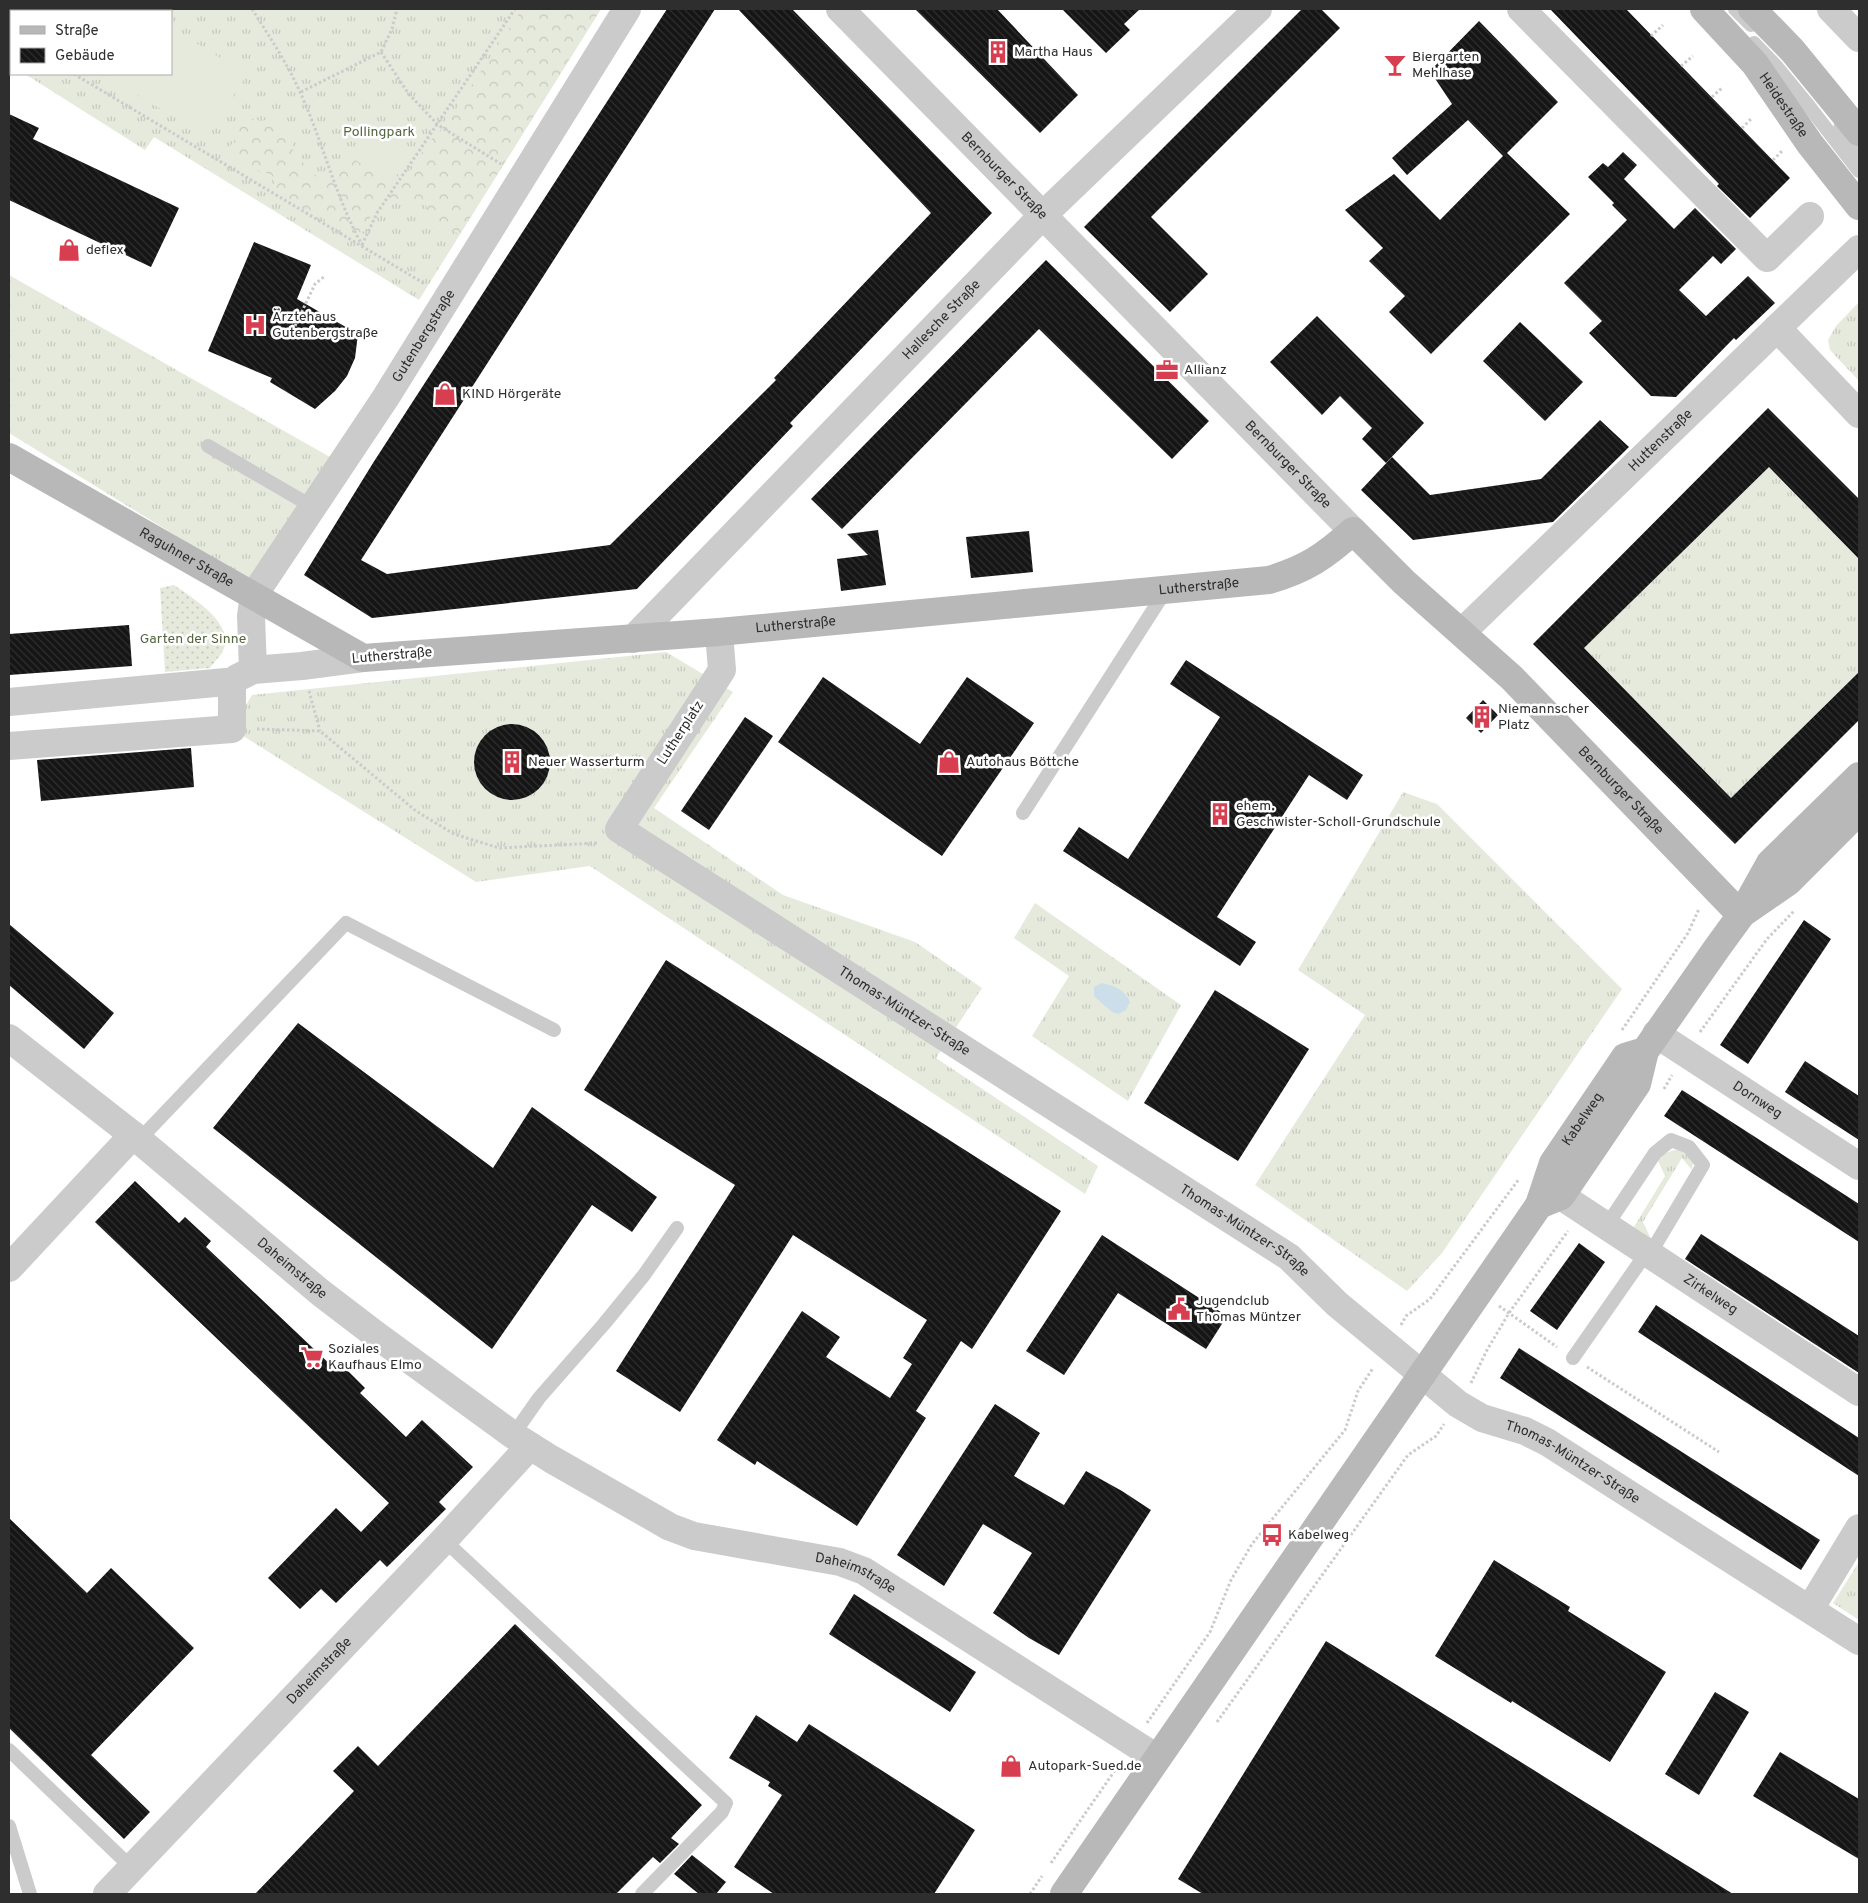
<svg xmlns="http://www.w3.org/2000/svg" width="1868" height="1903" font-family="Overpass,sans-serif">
<style>
.grass{fill:url(#grass-tufts)}
.forest{fill:url(#forest-crowns)}
.garden{fill:url(#garden-dots)}
.pitch{fill:#e5eadd}
.water{fill:#cbdee9}
.building{fill:url(#building-back-hatch)}
.lines{fill:none;stroke-linecap:round;stroke-linejoin:round}
.path{stroke:#cbcbcb;stroke-width:3;stroke-dasharray:2.5 2.5;stroke-linecap:butt}
.lane{stroke:#cbcbcb;stroke-width:14}
.street{stroke:#cbcbcb;stroke-width:28}
.secondary{stroke:#b8b8b8;stroke-width:28}
.labels{text-anchor:middle;dominant-baseline:central;stroke-width:5;stroke-linejoin:round;paint-order:stroke}
.poi-label{font-size:14px;fill:#2e2e2e;stroke:#fff;text-anchor:start}
.street-label{font-size:14px;fill:#2e2e2e;stroke:#fff}
.park-label{font-size:14px;fill:#53663f;stroke:#fff}
</style>
<defs>
<pattern id="grass-tufts" width="24" height="20" patternUnits="userSpaceOnUse" patternTransform="scale(1.25)"><rect width="24" height="20" fill="#e5eadd"/><path d="M3 7l-1-3M5 7V3M7 7l1-3M15 17l-1-3M17 17v-4M19 17l1-3" fill="none" stroke="#c5c9be"/></pattern>
<pattern id="forest-crowns" width="20" height="18" patternUnits="userSpaceOnUse" patternTransform="scale(1.25)"><rect width="20" height="18" fill="#e5eadd"/><path d="M2 6a3 3 0 1 1 6 0M12 15a3 3 0 1 1 6 0" fill="none" stroke="#c5c9be"/></pattern>
<pattern id="garden-dots" width="8" height="8" patternUnits="userSpaceOnUse" patternTransform="scale(1.25)"><rect width="8" height="8" fill="#e5eadd"/><path d="M2 2h.1M6 6h.1" fill="none" stroke="#c5c9be" stroke-width="1.8" stroke-linecap="round"/></pattern>
<pattern id="building-back-hatch" width="6" height="6" patternUnits="userSpaceOnUse" patternTransform="scale(1.25)"><rect width="6" height="6" fill="#151515"/><path d="M-1 5l2 2M0 0l6 6M5-1l2 2" fill="none" stroke="#2f2f2f"/></pattern>
</defs>
<rect width="100%" height="100%" fill="#fff"/>
<g class="grass">
<polygon points="9,9 601,9 419,300 154,137 145,150 25,74 171,74 171,11 11,11 11,66 9,64"/>
<polygon points="9,275 330,457 253,583 9,433"/>
<polygon points="1859,302 1859,381 1830,350 1828,340 1836,326"/>
<polygon points="1769,467 1859,559 1859,672 1731,798 1584,648"/>
<polygon points="666,652 733,692 654,808 783,895 915,942 982,988 936,1058 1098,1166 1085,1194 590,866 476,882 232,729 252,695"/>
<polygon points="1403,792 1437,804 1622,989 1442,1253 1407,1291 1255,1185 1365,1015 1298,970"/>
<polygon points="1035,903 1181,1005 1128,1101 1032,1036 1069,976 1014,938"/>
<polygon points="1678,1149 1684,1151 1693,1163 1692,1170 1682,1158 1643,1222 1651,1239 1629,1235 1665,1176 1658,1161 1662,1154"/>
<polygon points="1859,1562 1859,1620 1833,1603"/>
</g>
<g class="forest">
<polygon points="9,9 48,9 49,11 11,11 11,66 9,64"/>
<polygon points="64,9 125,9 127,11 61,11"/>
<polygon points="522,9 601,9 459,235 449,226 439,230 428,227 429,218 426,205 416,205 394,198 380,198 363,232 348,233 276,191 272,175 254,169 250,161 235,160 229,148 237,136 239,125 249,118 262,121 268,119 280,121 286,130 294,147 291,157 295,161 302,161 311,173 324,179 336,166 356,160 390,184 397,174 411,170 428,143 446,124"/>
<polygon points="85,74 112,74 109,78 95,80"/>
</g>
<path class="garden" d="M174,585C191,597 230,620 225,645C223,654 215,661 210,668L165,672L160,588Z"/>
<g class="pitch">
<polygon points="171,28 247,74 208,137 109,78 112,74 171,74"/>
<polygon points="374,135 408,158 390,184 356,160"/>
</g>
<path class="water" d="M1102,983C1115,986 1125,990 1130,1002L1126,1010L1118,1014L1112,1012L1094,996V987Z"/>
<g class="building">
<polygon points="667,9 715,9 361,560 387,574 610,545 776,380 774,378 931,213 738,9 792,9 992,213 790,423 793,426 637,589 372,618 304,575 373,463"/>
<polygon points="915,9 997,9 1078,95 1040,133"/>
<polygon points="1062,9 1140,9 1124,24 1130,30 1106,53"/>
<polygon points="1302,9 1321,9 1340,28 1151,217 1208,274 1170,312 1084,227"/>
<polygon points="1550,9 1626,9 1790,178 1750,218 1717,186 1719,184"/>
<polygon points="1479,21 1558,102 1507,153 1570,214 1431,354 1389,312 1405,296 1369,261 1383,248 1345,210 1394,174 1440,220 1503,156 1468,120 1407,175 1392,158 1452,104 1430,71"/>
<polygon points="9,114 39,128 33,139 179,208 151,267 9,200"/>
<polygon points="1623,152 1637,165 1624,179 1674,229 1695,208 1736,249 1721,264 1713,256 1679,290 1706,316 1748,276 1775,303 1736,340 1734,338 1676,397 1651,396 1589,333 1602,321 1564,283 1627,220 1612,205 1614,203 1588,177 1603,163 1608,167"/>
<polygon points="254,242 311,265 297,299 358,334 355,358 347,376 335,391 315,409 270,382 272,378 208,351"/>
<polygon points="1046,260 1209,421 1172,459 1039,329 842,529 811,499"/>
<polygon points="1317,316 1424,423 1386,463 1362,439 1372,428 1340,396 1322,415 1270,362"/>
<polygon points="1520,322 1583,382 1545,421 1483,361"/>
<polygon points="1768,408 1859,499 1859,559 1769,467 1584,648 1731,798 1859,672 1859,720 1735,844 1533,644"/>
<polygon points="1600,420 1629,447 1553,522 1413,540 1361,490 1392,457 1430,495 1541,479"/>
<polygon points="878,530 886,585 841,591 837,559 868,555 847,534"/>
<polygon points="1029,531 1033,572 971,578 966,537"/>
<polygon points="129,625 132,666 9,675 9,634"/>
<polygon points="1186,660 1363,775 1347,800 1309,775 1217,917 1256,942 1240,966 1063,851 1079,827 1128,859 1220,717 1170,684"/>
<polygon points="823,677 920,744 967,677 1034,723 942,856 778,742"/>
<polygon points="1483,700 1498,715 1481,733 1466,718"/>
<polygon points="745,717 773,736 709,830 681,811"/>
<circle cx="512" cy="762" r="38"/>
<polygon points="191,748 194,787 41,801 37,760"/>
<polygon points="1804,920 1831,939 1748,1064 1720,1045"/>
<polygon points="9,924 114,1013 84,1049 9,985"/>
<polygon points="666,960 1061,1211 972,1349 961,1341 916,1411 926,1418 857,1526 757,1461 755,1465 717,1440 802,1311 840,1337 826,1357 890,1398 912,1364 903,1358 927,1320 793,1235 680,1412 616,1371 735,1185 584,1090"/>
<polygon points="1215,990 1309,1049 1238,1161 1144,1103"/>
<polygon points="298,1023 493,1168 532,1107 657,1197 632,1232 592,1205 492,1349 213,1128"/>
<polygon points="1805,1061 1859,1096 1859,1140 1785,1092"/>
<polygon points="1682,1090 1859,1204 1859,1242 1664,1116"/>
<polygon points="135,1181 179,1223 185,1217 211,1241 206,1247 333,1367 338,1361 365,1388 360,1393 406,1437 422,1420 473,1467 439,1502 446,1509 387,1567 380,1560 336,1603 321,1589 300,1609 268,1578 336,1508 361,1532 389,1503 95,1222"/>
<polygon points="1701,1234 1859,1336 1859,1373 1685,1259"/>
<polygon points="1102,1235 1227,1316 1206,1349 1118,1293 1064,1375 1026,1351"/>
<polygon points="1579,1243 1605,1262 1557,1330 1530,1311"/>
<polygon points="1656,1305 1859,1438 1859,1476 1638,1332"/>
<polygon points="1519,1348 1820,1540 1801,1570 1500,1378"/>
<polygon points="995,1404 1040,1433 1014,1476 1064,1505 1086,1471 1122,1491 1151,1510 1059,1655 1029,1638 993,1613 1032,1553 983,1524 944,1586 897,1555"/>
<polygon points="9,1518 87,1593 111,1568 194,1648 91,1755 150,1812 124,1839 9,1728"/>
<polygon points="1494,1560 1570,1607 1568,1611 1666,1672 1610,1762 1512,1701 1511,1703 1435,1656"/>
<polygon points="854,1594 976,1672 950,1712 829,1634"/>
<polygon points="515,1624 702,1805 671,1838 679,1844 660,1863 653,1857 616,1894 255,1894 354,1791 333,1771 358,1746 378,1766"/>
<polygon points="1326,1641 1638,1835 1733,1894 1203,1894 1178,1879"/>
<polygon points="1715,1692 1749,1712 1699,1795 1665,1774"/>
<polygon points="756,1715 797,1742 809,1724 975,1830 934,1894 774,1894 734,1867 782,1795 768,1786 770,1782 729,1758"/>
<polygon points="1780,1752 1859,1799 1859,1859 1753,1796"/>
<polygon points="692,1855 726,1882 716,1894 699,1894 674,1874"/>
</g>
<g class="lines">
<g class="path">
<path d="M252,9C269,36 287,63 300,92C323,142 335,196 362,245"/>
<polyline points="101,11 102,9"/>
<polyline points="9,34 11,35"/>
<polyline points="1651,36 1663,25"/>
<polyline points="381,52 408,93 438,125 501,164"/>
<polyline points="1681,66 1693,56"/>
<polyline points="74,74 425,284"/>
<polyline points="301,92 381,52 392,29 397,9"/>
<polyline points="1712,97 1723,87"/>
<polyline points="1742,128 1752,118"/>
<polyline points="1773,160 1783,150"/>
<polyline points="362,245 377,213 515,9"/>
<polyline points="295,326 315,284 325,276"/>
<polyline points="309,691 320,731"/>
<polyline points="257,729 320,731 416,811 454,834 499,848 598,843"/>
<polyline points="1622,1030 1688,933 1699,909"/>
<polyline points="1700,1032 1767,939 1794,911"/>
<polyline points="1664,1089 1672,1075"/>
<polyline points="1499,1306 1557,1347"/>
<polyline points="1401,1325 1406,1316 1430,1299 1519,1179"/>
<polyline points="1587,1367 1719,1452"/>
<polyline points="1471,1383 1487,1350 1509,1313 1568,1231"/>
<polyline points="1217,1722 1408,1455 1436,1436 1444,1424"/>
<polyline points="1147,1723 1210,1632 1231,1580 1252,1544 1345,1430 1358,1391 1373,1368"/>
<polyline points="1051,1863 1120,1763"/>
<polyline points="1030,1894 1042,1876"/>
</g>
<g class="lane">
<polyline points="1735,9 1751,25"/>
<polyline points="1754,43 1776,66 1808,105 1859,171"/>
<polyline points="1840,128 1859,154"/>
<polyline points="208,446 313,507"/>
<polyline points="1023,813 1166,590"/>
<polyline points="139,1140 346,923 554,1030"/>
<polyline points="1607,1225 1655,1153 1671,1140 1689,1147 1703,1165 1650,1254"/>
<polyline points="1573,1358 1647,1252"/>
<polyline points="513,1435 539,1398 604,1324 644,1275 677,1228"/>
<polyline points="444,1540 726,1803 722,1812 642,1894"/>
<polyline points="9,1750 132,1868"/>
<polyline points="9,1826 30,1894"/>
</g>
<g class="street">
<path id="s1" d="M840,9L1353,531"/>
<polyline points="1521,9 1767,258 1810,216"/>
<polyline points="1831,9 1859,38"/>
<polyline points="1777,328 1859,414"/>
<path id="s2" d="M719,632L722,670L619,829L1289,1257L1337,1304L1458,1404L1482,1418L1525,1431L1547,1442L1859,1641"/>
<path id="s3" d="M1462,632L1859,249"/>
<path id="s4" d="M633,639L1042,216L1258,9"/>
<path id="s5" d="M253,670L251,616L254,595L386,397L627,9"/>
<polyline points="237,678 253,670 302,666 363,658"/>
<polyline points="9,702 226,682 232,689 232,729 9,746"/>
<path id="s6" d="M1656,1034L1859,1166"/>
<path id="s7" d="M9,1038L133,1135L321,1293L376,1335L513,1435L551,1459L670,1527L694,1536L840,1562L864,1571L1157,1758"/>
<path id="s8" d="M1561,1196L1859,1392"/>
<polyline points="9,1268 133,1135"/>
<polyline points="1810,1609 1859,1528"/>
<path id="s9" d="M107,1894L444,1540L530,1446"/>
</g>
<g class="secondary">
<path id="s10" d="M1704,9L1755,64L1810,144L1859,206"/>
<polyline points="1752,9 1792,50 1859,132"/>
<path id="s11" d="M9,457L363,658L719,632L1269,580C1306,569 1324,557 1353,531L1404,582L1512,678L1741,915"/>
<polyline points="1746,911 1788,882 1859,811"/>
<polyline points="1539,1205 1561,1196 1637,1084 1645,1051 1717,948 1741,915 1770,863 1859,776"/>
<path id="s12" d="M1064,1894L1539,1205L1553,1163L1625,1057L1645,1051"/>
</g>
</g>
<defs>
<symbol id="building-bare" viewBox="-9 -9 18 18"><path d="M-4-6H4V6H1V3H-1V6H-4ZM-2.5-4.3h1.7v1.8h-1.7ZM.8-4.3h1.7v1.8H.8ZM-2.5-1h1.7V.8h-1.7ZM.8-1h1.7V.8H.8Z" fill="#d73e50" stroke="#fff" stroke-width="2.5" paint-order="stroke"/></symbol>
<symbol id="bar-bare" viewBox="-9 -9 18 18"><path d="M-6-5H6L.8 .8V4.5H3.5V6h-7V4.5H-.8V.8Z" fill="#d73e50" stroke="#fff" stroke-width="2.5" paint-order="stroke"/></symbol>
<symbol id="shop-bare" viewBox="-9 -9 18 18"><path d="M-5-2.5h2.3a2.7 3.5 0 0 1 5.4 0H5L5.5 6h-11ZM-1.5-2.5h3a1.5 2.3 0 0 0-3 0Z" fill="#d73e50" stroke="#fff" stroke-width="2.5" paint-order="stroke"/></symbol>
<symbol id="hospital-bare" viewBox="-9 -9 18 18"><path d="M-5-5h3v3.5h4V-5h3V5h-3V1.5h-4V5h-3Z" fill="#d73e50" stroke="#fff" stroke-width="2.5" paint-order="stroke"/></symbol>
<symbol id="office-bare" viewBox="-9 -9 18 18"><path d="M-6-3h4V-5.5h4V-3h4V5H-6ZM-1-4.5V-3h2v-1.5ZM-6 0V1H6V0Z" fill="#d73e50" stroke="#fff" stroke-width="2.5" paint-order="stroke"/></symbol>
<symbol id="civic-bare" viewBox="-9 -9 18 18"><path d="M-.6-6.5H3V-4.5H.6V-3L4-1V1h2V6H-6V1h2V-1L-.6-3ZM-1.2 2.5V6h2.4V2.5Z" fill="#d73e50" stroke="#fff" stroke-width="2.5" paint-order="stroke"/></symbol>
<symbol id="supermarket-bare" viewBox="-9 -9 18 18"><path d="M-6-5.5h2.5l.6 2H6L4.5 2H-2.5L-4.4-4H-6ZM-1.5 3.2a1.3 1.3 0 1 0 .1 0ZM3 3.2a1.3 1.3 0 1 0 .1 0Z" fill="#d73e50" stroke="#fff" stroke-width="2.5" paint-order="stroke"/></symbol>
<symbol id="bus-bare" viewBox="-9 -9 18 18"><path d="M-5-6H5V4H4V6H2V4H-2V6H-4V4H-5ZM-3.5-4V0h7V-4ZM-3.5 1.2v1.5H-2V1.2ZM2 1.2v1.5H3.5V1.2Z" fill="#d73e50" stroke="#fff" stroke-width="2.5" paint-order="stroke"/></symbol>
</defs>
<g fill-rule="evenodd">
<use href="#building-bare" x="982" y="36" width="32" height="32"/>
<use href="#bar-bare" x="1379" y="49" width="32" height="32"/>
<use href="#shop-bare" x="53" y="234" width="32" height="32"/>
<use href="#hospital-bare" x="239" y="309" width="32" height="32"/>
<use href="#office-bare" x="1151" y="354" width="32" height="32"/>
<use href="#shop-bare" x="429" y="378" width="32" height="32"/>
<use href="#building-bare" x="1466" y="701" width="32" height="32"/>
<use href="#building-bare" x="496" y="746" width="32" height="32"/>
<use href="#shop-bare" x="933" y="746" width="32" height="32"/>
<use href="#building-bare" x="1204" y="798" width="32" height="32"/>
<use href="#civic-bare" x="1163" y="1293" width="32" height="32"/>
<use href="#supermarket-bare" x="296" y="1341" width="32" height="32"/>
<use href="#bus-bare" x="1256" y="1519" width="32" height="32"/>
<use href="#shop-bare" x="995" y="1750" width="32" height="32"/>
</g>
<g class="labels">
<g class="poi-label">
<text x="1014" y="52">Martha Haus</text>
<text x="1412" y="57">Biergarten<tspan x="1412" dy="16">Mehlhase</tspan></text>
<text x="86" y="250">deflex</text>
<text x="272" y="317">Ärztehaus<tspan x="272" dy="16">Gutenbergstraße</tspan></text>
<text x="1184" y="370">Allianz</text>
<text x="462" y="394">KIND Hörgeräte</text>
<text x="1498" y="709">Niemannscher<tspan x="1498" dy="16">Platz</tspan></text>
<text x="528" y="762">Neuer Wasserturm</text>
<text x="966" y="762">Autohaus Böttche</text>
<text x="1236" y="806">ehem.<tspan x="1236" dy="16">Geschwister-Scholl-Grundschule</tspan></text>
<text x="1196" y="1301">Jugendclub<tspan x="1196" dy="16">Thomas Müntzer</tspan></text>
<text x="328" y="1349">Soziales<tspan x="328" dy="16">Kaufhaus Elmo</tspan></text>
<text x="1288" y="1535">Kabelweg</text>
<text x="1028" y="1766">Autopark-Sued.de</text>
</g>
<g class="street-label">
<text stroke="none"><textPath href="#s10" startOffset="125">Heidestraße</textPath></text>
<text stroke="none"><textPath href="#s1" startOffset="234">Bernburger Straße</textPath></text>
<text stroke="none"><textPath href="#s4" startOffset="444">Hallesche Straße</textPath></text>
<text stroke="none"><textPath href="#s5" startOffset="385">Gutenbergstraße</textPath></text>
<text stroke="none"><textPath href="#s3" startOffset="276">Huttenstraße</textPath></text>
<text stroke="none"><textPath href="#s1" startOffset="639">Bernburger Straße</textPath></text>
<text stroke="none"><textPath href="#s11" startOffset="204">Raguhner Straße</textPath></text>
<text stroke="none"><textPath href="#s11" startOffset="1246">Lutherstraße</textPath></text>
<text stroke="none"><textPath href="#s11" startOffset="841">Lutherstraße</textPath></text>
<text transform="translate(392 656) rotate(-5)">Lutherstraße</text>
<text transform="translate(681 733) rotate(-57)">Lutherplatz</text>
<text stroke="none"><textPath href="#s11" startOffset="1788">Bernburger Straße</textPath></text>
<text stroke="none"><textPath href="#s2" startOffset="566">Thomas-Müntzer-Straße</textPath></text>
<text stroke="none"><textPath href="#s6" startOffset="121">Dornweg</textPath></text>
<text stroke="none"><textPath href="#s12" startOffset="934">Kabelweg</textPath></text>
<text stroke="none"><textPath href="#s2" startOffset="971">Thomas-Müntzer-Straße</textPath></text>
<text stroke="none"><textPath href="#s7" startOffset="365">Daheimstraße</textPath></text>
<text stroke="none"><textPath href="#s8" startOffset="179">Zirkelweg</textPath></text>
<text stroke="none"><textPath href="#s2" startOffset="1376">Thomas-Müntzer-Straße</textPath></text>
<text stroke="none"><textPath href="#s7" startOffset="1016">Daheimstraße</textPath></text>
<text stroke="none"><textPath href="#s9" startOffset="308">Daheimstraße</textPath></text>
</g>
<g class="park-label">
<text x="379" y="132">Pollingpark</text>
<text x="193" y="639">Garten der Sinne</text>
</g>
</g>
<rect width="1868" height="1903" fill="none" stroke="#2e2e2e" stroke-width="20"/>
<rect x="10" y="10" width="162" height="65" fill="#ffffff" stroke="#ababab"/>
<rect x="20" y="26" width="25" height="8" fill="#b8b8b8" stroke="#ababab"/>
<text x="55" y="35" font-size="15" fill="#2e2e2e">Straße</text>
<rect x="20" y="48" width="25" height="15" fill="url(#building-back-hatch)" stroke="#ababab"/>
<text x="55" y="60" font-size="15" fill="#2e2e2e">Gebäude</text>
</svg>
